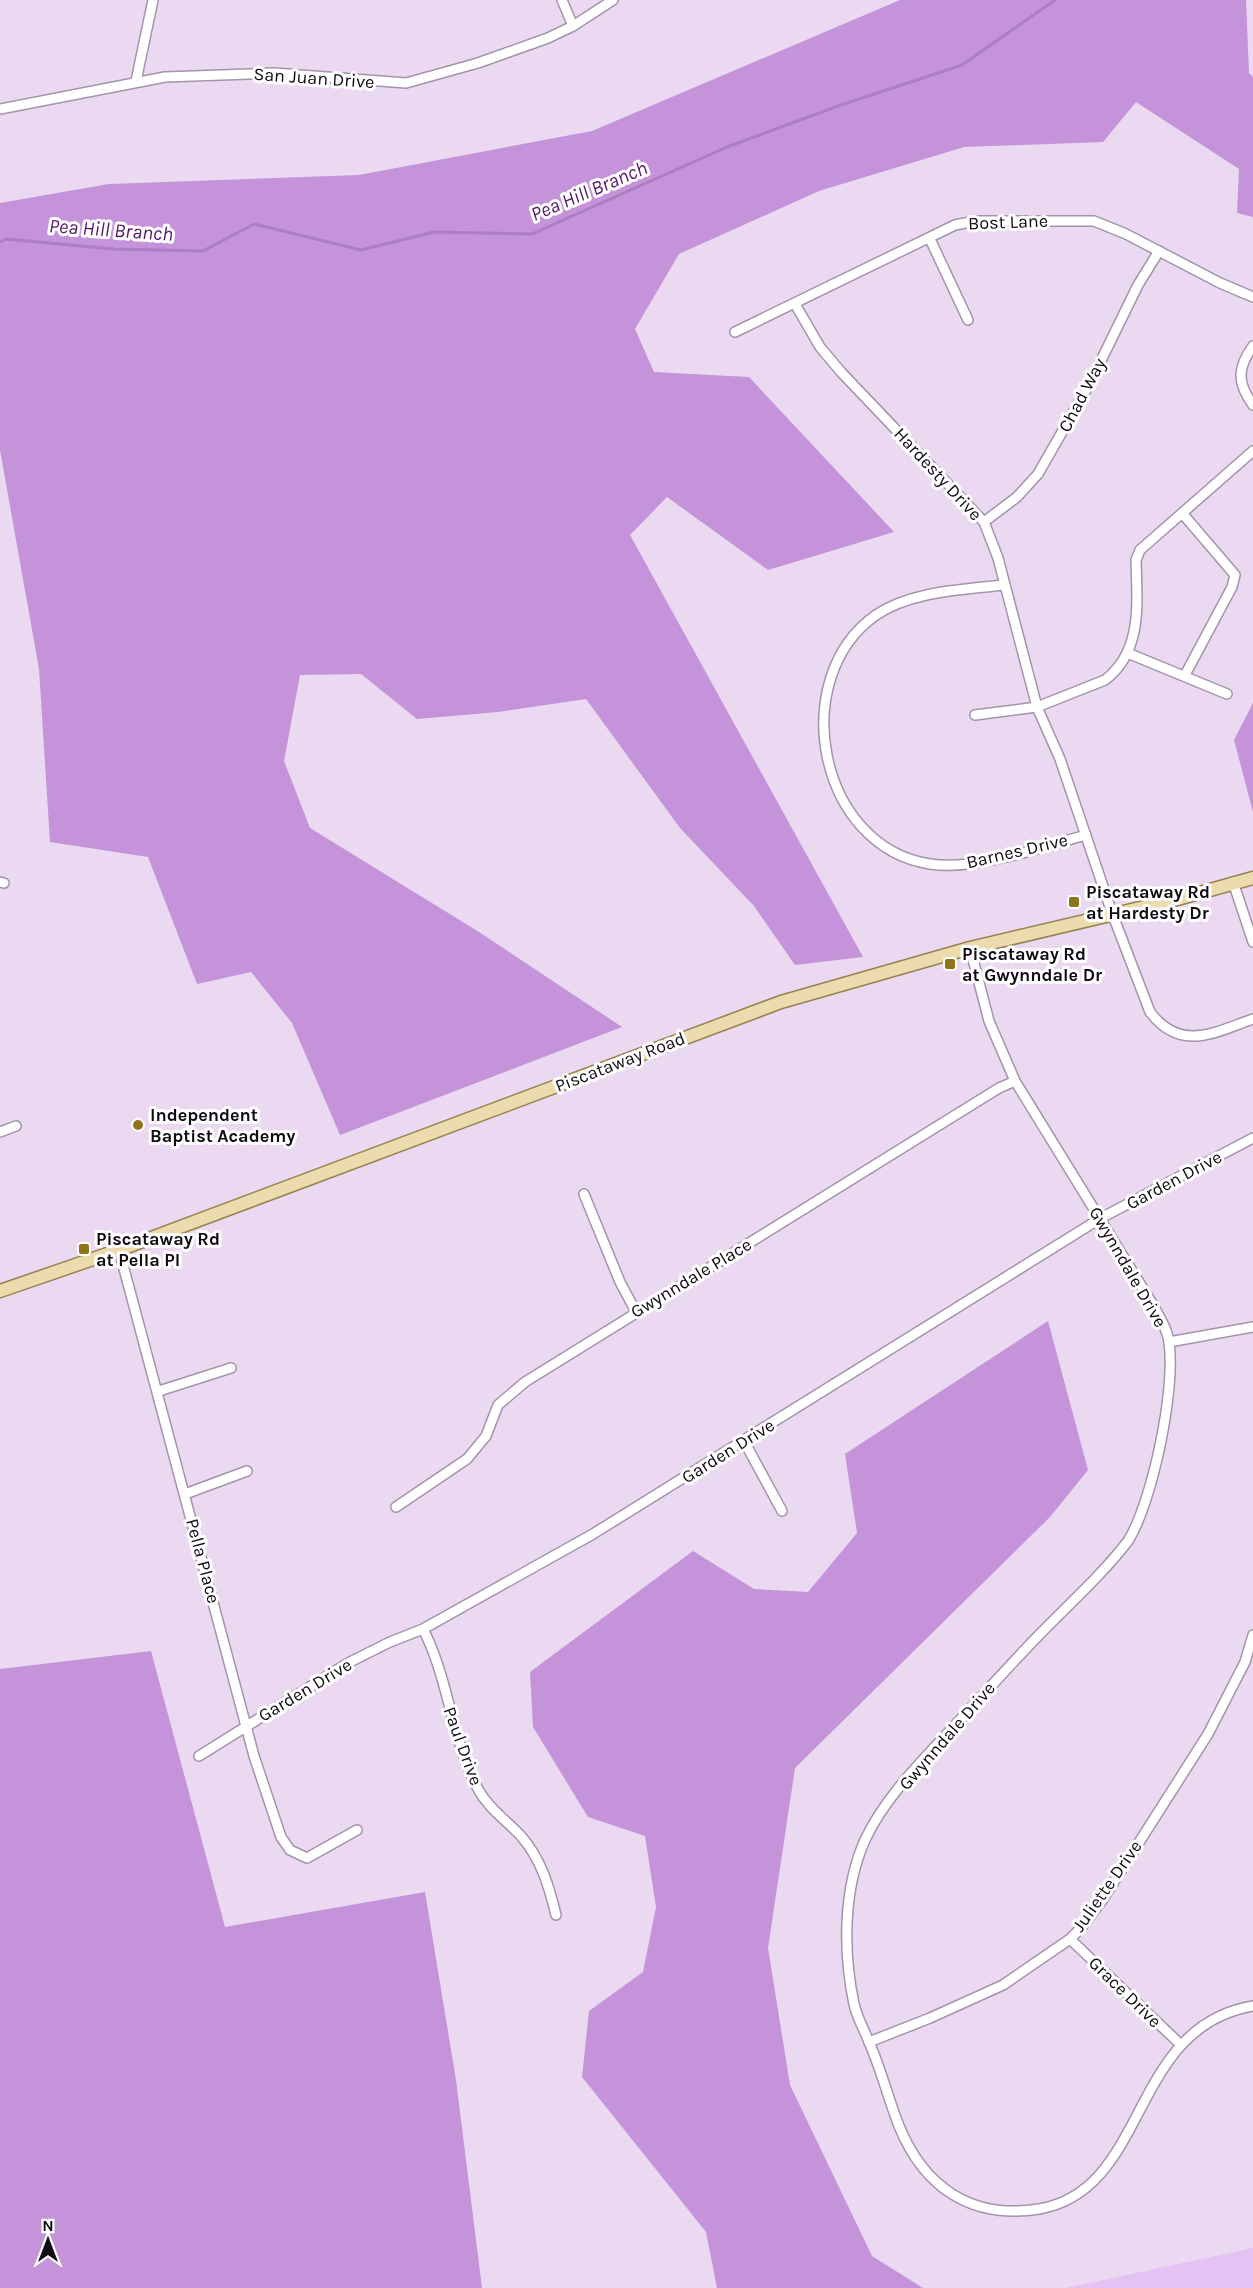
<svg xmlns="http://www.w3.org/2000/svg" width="1253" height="2288" font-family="Karla,sans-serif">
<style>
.green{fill:#e4c2f3}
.forest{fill:#c493d9}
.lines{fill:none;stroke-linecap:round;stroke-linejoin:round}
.stream{stroke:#ad7dc1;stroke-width:3}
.minor-casing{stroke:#a494ab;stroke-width:12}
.major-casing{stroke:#978252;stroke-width:15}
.minor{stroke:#fff;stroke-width:9}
.major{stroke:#ecdbac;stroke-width:12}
.poi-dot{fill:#907419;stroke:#fff;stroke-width:2}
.labels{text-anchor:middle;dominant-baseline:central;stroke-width:6;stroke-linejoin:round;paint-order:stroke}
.street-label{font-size:18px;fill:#100a12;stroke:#fff}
.poi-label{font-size:18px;font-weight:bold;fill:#100a12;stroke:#fff;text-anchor:start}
.water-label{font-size:20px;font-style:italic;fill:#54176a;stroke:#fff}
</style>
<rect width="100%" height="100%" fill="#ead9f1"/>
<polygon class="green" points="1253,2248 1253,2288 1066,2288"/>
<g class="forest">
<polygon points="900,0 1246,0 1249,73 1253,77 1253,217 1237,213 1239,169 1136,102 1103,142 964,147 819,191 679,254 635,329 654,372 749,377 894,532 768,570 667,497 630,535 863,957 795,965 754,906 680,828 586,699 498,712 417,719 361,674 300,675 284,761 310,828 479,932 622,1027 340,1135 292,1023 251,972 197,984 148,857 50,842 39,669 0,450 0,203 109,184 359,175 592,131"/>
<polygon points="1253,703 1253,812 1234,740"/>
<polygon points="1048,1321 1088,1470 1050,1517 795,1768 768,1948 790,2085 872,2256 923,2288 717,2288 706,2232 582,2077 589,2011 643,1972 656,1907 645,1836 588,1817 533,1727 530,1672 693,1551 754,1589 808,1592 857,1533 845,1454"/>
<polygon points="151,1651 225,1927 425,1892 456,2080 482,2288 0,2288 0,1669"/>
</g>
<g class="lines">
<polyline class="stream" points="0,242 6,239 113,249 203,251 254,224 361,250 434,232 532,234 727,147 841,105 962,65 1055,0"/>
<defs>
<g id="minor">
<polyline points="562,0 573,26"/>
<polyline points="136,81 153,0"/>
<polyline points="0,109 165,77 274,73 406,83 478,63 548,38 573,26 613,0"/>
<polyline points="930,239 968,320"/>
<path d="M795,304L820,347L841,372L984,522L998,558L1037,707L1060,759L1112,913L1150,1012C1181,1053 1215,1032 1253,1019"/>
<polyline points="735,332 955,225 975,221 1094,221 1126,234 1220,283 1253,297"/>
<path d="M1253,346C1237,368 1237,383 1253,405"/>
<polyline points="1182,513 1235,575 1232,587 1185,675"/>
<polyline points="984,522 1017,497 1038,474 1090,383 1138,285 1159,251"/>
<path d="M1003,585C962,590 911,591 876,615C786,678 818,847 930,864C975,871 1042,847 1086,835"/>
<polyline points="1130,654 1227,694"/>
<path d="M975,715L1037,707L1105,680C1143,651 1137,603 1136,560L1140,550L1253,451"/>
<polyline points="0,882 4,883"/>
<polyline points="1233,882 1253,942"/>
<path d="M970,948L989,1021L1015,1081L1153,1305C1159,1316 1168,1330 1169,1343C1176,1389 1152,1503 1128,1541C1101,1576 1068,1605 1038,1636C1006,1669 976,1703 945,1736C916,1767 883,1801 865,1840C843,1889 843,1952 854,2004C857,2018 864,2029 869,2042C881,2069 888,2098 899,2126C924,2187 971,2220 1039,2209C1150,2190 1128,2027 1253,2006"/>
<polyline points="0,1132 16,1126"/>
<polyline points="584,1194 620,1282 636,1312"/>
<polyline points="119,1250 254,1756 281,1837 290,1850 307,1858 357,1830"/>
<polyline points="1169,1342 1253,1327"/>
<polyline points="159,1391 231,1368"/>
<polyline points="744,1441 782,1511"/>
<polyline points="185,1494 247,1471"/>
<polyline points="396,1507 467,1459 486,1436 498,1405 525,1382 999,1088 1015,1081"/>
<path d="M423,1629C449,1679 451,1738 478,1789C488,1808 506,1820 521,1836C541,1859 549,1886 556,1915"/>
<polyline points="199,1756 348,1663 390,1642 423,1629 593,1534 1101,1218 1253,1138"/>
<polyline points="1070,1939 1180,2044"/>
<polyline points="869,2042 930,2018 1003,1985 1070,1939 1081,1928 1103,1899 1208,1734 1245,1662 1253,1635"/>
</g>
<polyline id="major" points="0,1291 119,1250 781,1002 970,948 1174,900 1253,878"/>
</defs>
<use href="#minor" class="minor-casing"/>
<use href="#major" class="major-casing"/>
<use href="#minor" class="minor"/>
<use href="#major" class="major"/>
</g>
<g class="poi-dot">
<rect x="1068" y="896" width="12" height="12" rx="3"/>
<rect x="944" y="958" width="12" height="12" rx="3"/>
<circle cx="138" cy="1125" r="6"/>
<rect x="78" y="1243" width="12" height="12" rx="3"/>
</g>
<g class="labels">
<g class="street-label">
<text transform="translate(314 78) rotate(4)">San Juan Drive</text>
<text transform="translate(1008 222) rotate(-2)">Bost Lane</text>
<text transform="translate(1082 395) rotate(-62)">Chad Way</text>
<text transform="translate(938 474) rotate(47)">Hardesty Drive</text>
<text transform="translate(1017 851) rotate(-13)">Barnes Drive</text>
<text transform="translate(620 1062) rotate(-21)">Piscataway Road</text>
<text transform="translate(1174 1180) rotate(-28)">Garden Drive</text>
<text transform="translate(1128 1267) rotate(60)">Gwynndale Drive</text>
<text transform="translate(691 1278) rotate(-31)">Gwynndale Place</text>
<text transform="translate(728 1451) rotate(-32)">Garden Drive</text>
<text transform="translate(203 1561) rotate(75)">Pella Place</text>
<text transform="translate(305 1690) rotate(-31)">Garden Drive</text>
<text transform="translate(947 1736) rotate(-49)">Gwynndale Drive</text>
<text transform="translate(463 1746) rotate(70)">Paul Drive</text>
<text transform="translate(1107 1886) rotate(-55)">Juliette Drive</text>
<text transform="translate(1125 1992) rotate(44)">Grace Drive</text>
</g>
<g class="poi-label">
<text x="1086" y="892">Piscataway Rd<tspan x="1086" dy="21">at Hardesty Dr</tspan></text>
<text x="962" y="954">Piscataway Rd<tspan x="962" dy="21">at Gwynndale Dr</tspan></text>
<text x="150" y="1115">Independent<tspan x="150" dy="21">Baptist Academy</tspan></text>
<text x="96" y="1239">Piscataway Rd<tspan x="96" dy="21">at Pella Pl</tspan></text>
</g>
<g class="water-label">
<text transform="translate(589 191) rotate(-23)">Pea Hill Branch</text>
<text transform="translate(111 230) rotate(4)">Pea Hill Branch</text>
</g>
</g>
<g transform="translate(48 2240)" stroke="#ffffff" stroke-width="4.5" paint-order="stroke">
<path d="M0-4.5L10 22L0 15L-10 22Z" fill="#100a12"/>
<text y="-9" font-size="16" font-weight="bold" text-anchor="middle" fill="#100a12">N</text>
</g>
</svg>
